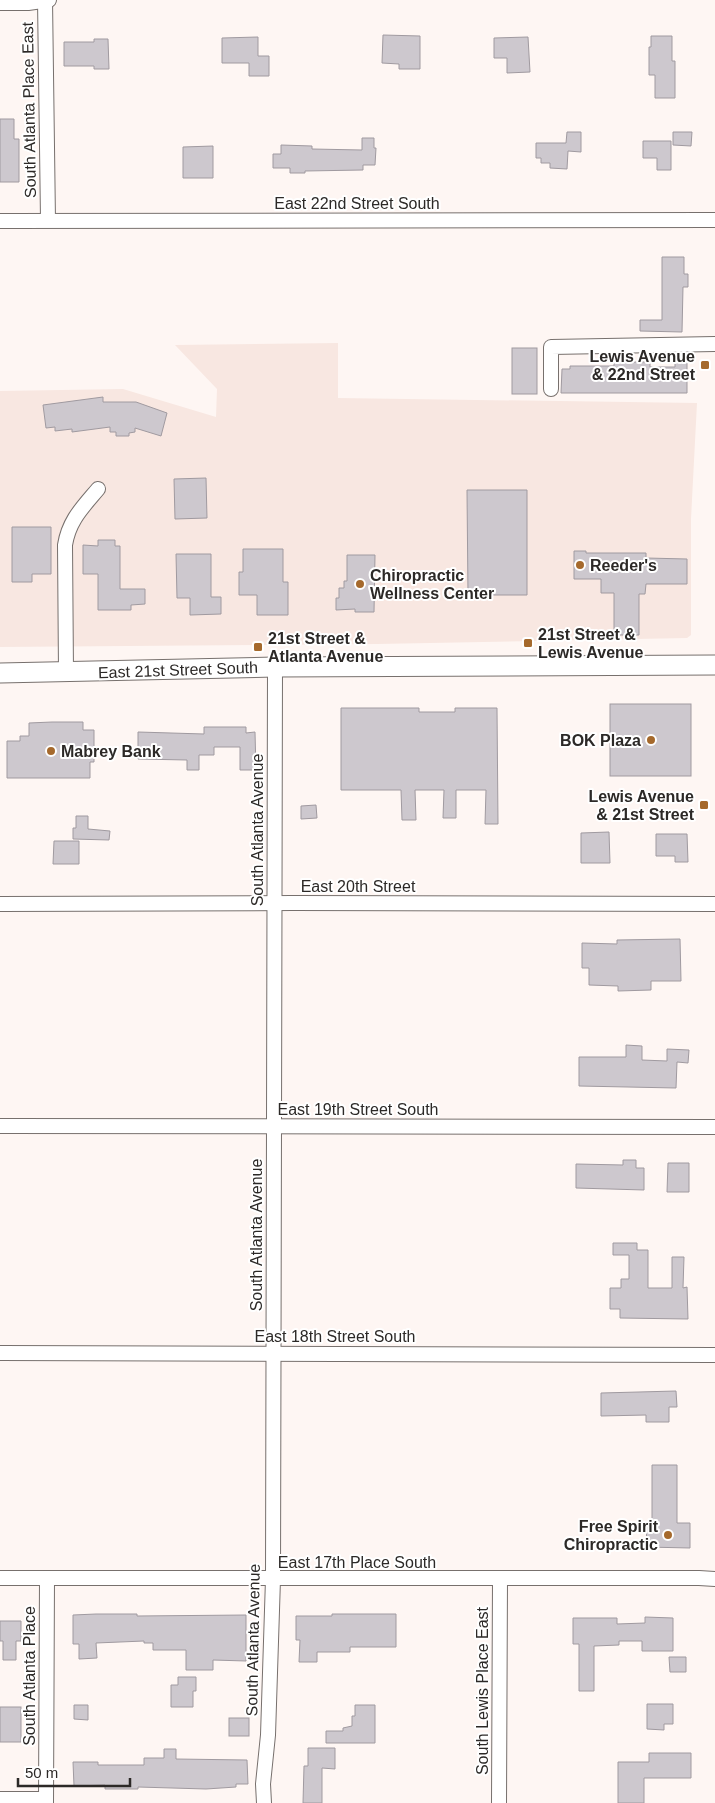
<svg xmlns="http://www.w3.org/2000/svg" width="715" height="1803" font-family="Arial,sans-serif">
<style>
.built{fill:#f8e7e1}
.building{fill:#cdc8ce;stroke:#a09aa0}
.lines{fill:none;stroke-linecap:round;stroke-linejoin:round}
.street-casing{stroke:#77706d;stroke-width:16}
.secondary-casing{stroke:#77706d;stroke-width:21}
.street{stroke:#fff;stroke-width:14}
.secondary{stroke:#fff;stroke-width:19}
.poi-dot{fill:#a5692c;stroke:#fff;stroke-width:2}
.labels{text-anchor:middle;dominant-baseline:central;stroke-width:4;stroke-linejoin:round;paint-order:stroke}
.street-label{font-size:16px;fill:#2c2927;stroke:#fff}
.poi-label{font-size:16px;font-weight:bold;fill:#2c2927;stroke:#fff;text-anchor:start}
</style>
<rect width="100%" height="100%" fill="#fef6f3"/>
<polygon class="built" points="338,343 338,398 697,403 691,519 691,635 687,638 377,644 0,647 0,391 123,389 216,417 217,389 175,345"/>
<g class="building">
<polygon points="383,35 420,36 420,69 399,69 399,64 382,63"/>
<polygon points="651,36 672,36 672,61 675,61 675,98 655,98 655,75 649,75 649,47 651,47"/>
<polygon points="258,37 258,56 269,56 269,76 249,76 249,63 222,63 222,38"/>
<polygon points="528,37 530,72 507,73 507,58 494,58 494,38"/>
<polygon points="94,39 108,39 109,69 94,69 94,66 64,66 64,42 94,42"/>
<polygon points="0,119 14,119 14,139 19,139 19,182 0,182"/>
<polygon points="567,132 581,132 581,152 568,151 567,169 550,168 550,163 541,163 541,158 536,158 536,143 566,143"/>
<polygon points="673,132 692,132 691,146 673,145"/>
<polygon points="362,138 374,138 374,148 376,148 375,165 363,165 363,170 305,171 305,173 290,173 290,168 273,168 273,154 281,154 281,145 312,146 312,149 362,150"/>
<polygon points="643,141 671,141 671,170 657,170 657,158 643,158"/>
<polygon points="213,146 213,178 183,178 183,147"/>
<polygon points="662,257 684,257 684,274 688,274 688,287 683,287 682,332 640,331 640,320 662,320"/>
<rect x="512" y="348" width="25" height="46"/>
<polygon points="614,362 650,362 650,367 675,367 675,362 687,362 687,393 561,393 562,369 570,369 570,366 614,366"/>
<polygon points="103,397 103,402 136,402 167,413 161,436 135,428 135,432 129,433 129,436 116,436 116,432 110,432 110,427 72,432 72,429 55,431 55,427 46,428 43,405"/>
<polygon points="206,478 207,518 175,519 174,479"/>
<polygon points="467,490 527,490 527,595 468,595"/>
<polygon points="12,527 51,527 51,574 32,574 32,582 12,582"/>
<polygon points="98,540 115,540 115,546 120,546 120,589 145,589 145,604 131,605 131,610 98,610 98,574 83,574 83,545 98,546"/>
<polygon points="243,549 283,549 283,582 288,582 288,615 257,615 257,595 239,595 239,572 243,572"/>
<polygon points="574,551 586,551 586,553 646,553 646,558 687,559 687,584 646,584 645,594 639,594 639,635 614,635 614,593 601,593 601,579 574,579"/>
<polygon points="176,554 211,554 211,597 221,597 221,614 190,615 190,598 177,598"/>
<polygon points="347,555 375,555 374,612 355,612 355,609 336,610 336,598 339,598 339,588 344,588 344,581 347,581"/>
<rect x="610" y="704" width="81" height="72"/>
<polygon points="341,708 419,708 419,712 455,712 455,708 497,708 498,824 485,824 486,790 456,790 456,818 443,818 444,790 415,790 416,820 402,820 401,790 341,790"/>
<polygon points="52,722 83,722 83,730 94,730 94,762 90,762 90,778 7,778 7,741 20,741 20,736 29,736 29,723"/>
<polygon points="204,727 246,727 246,733 255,732 256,770 240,770 240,747 214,747 214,755 199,755 199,770 187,770 187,760 138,759 138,732 204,734"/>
<polygon points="316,805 317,818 301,819 301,806"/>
<polygon points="76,816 88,816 88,829 110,831 109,840 73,839 73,828 76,828"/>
<polygon points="609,832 610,863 581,863 581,833"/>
<polygon points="656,834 687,834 688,862 675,862 675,856 656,856"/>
<polygon points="54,841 79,841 79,864 53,864"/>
<polygon points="680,939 681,981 651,981 651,990 618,991 618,986 589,985 589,968 582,968 582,943 617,944 617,940"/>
<polygon points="626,1045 642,1046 642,1060 667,1061 667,1049 689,1050 688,1063 677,1062 676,1088 579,1086 579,1057 626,1057"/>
<polygon points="623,1160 636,1160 636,1168 644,1168 644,1190 576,1188 576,1164 623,1165"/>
<polygon points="668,1163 689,1163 689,1192 667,1192"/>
<polygon points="613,1243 637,1243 637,1250 648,1250 648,1288 672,1288 672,1257 684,1257 683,1288 687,1287 688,1319 620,1318 620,1309 610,1309 610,1288 621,1288 621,1279 629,1279 629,1255 613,1255"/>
<polygon points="676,1391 677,1407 669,1407 669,1422 646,1422 646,1415 601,1416 601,1393"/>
<polygon points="652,1465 677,1465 677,1523 690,1523 690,1548 646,1547 647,1522 652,1522"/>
<polygon points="96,1614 137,1614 137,1616 246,1615 246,1661 213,1660 213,1670 186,1670 186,1650 153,1650 153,1643 144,1643 144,1641 96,1643 97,1658 79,1659 79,1644 73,1644 73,1615"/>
<polygon points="332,1614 396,1614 396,1647 350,1647 350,1652 317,1652 317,1662 299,1662 300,1640 296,1640 296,1616 332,1616"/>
<polygon points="645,1617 673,1618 673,1651 642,1651 642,1641 619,1641 619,1645 594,1646 594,1691 579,1691 579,1644 573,1644 573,1618 617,1618 617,1624 645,1623"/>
<polygon points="0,1621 21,1621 21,1641 16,1641 16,1660 3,1660 3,1641 0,1641"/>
<polygon points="669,1657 686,1657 686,1672 670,1672"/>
<polygon points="178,1677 196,1677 196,1691 193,1691 193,1707 171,1707 171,1685 178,1685"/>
<polygon points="647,1704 673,1704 673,1724 664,1724 664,1730 647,1729"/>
<polygon points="74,1705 88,1705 88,1720 74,1719"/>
<polygon points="355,1705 375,1705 375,1743 326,1743 326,1731 343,1731 343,1728 352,1726 352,1716 355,1716"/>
<rect x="0" y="1707" width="21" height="35"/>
<rect x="229" y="1718" width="20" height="18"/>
<polygon points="308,1748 335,1748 335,1769 322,1768 322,1803 303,1803 304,1766 308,1766"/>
<polygon points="164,1749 176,1749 176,1759 247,1760 248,1784 236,1784 236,1787 206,1789 138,1787 138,1789 105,1789 105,1785 74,1786 73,1762 98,1762 98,1765 144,1765 144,1758 164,1758"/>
<polygon points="649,1753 691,1753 691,1778 644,1778 644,1803 618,1803 618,1762 649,1762"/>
</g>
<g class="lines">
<defs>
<g id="street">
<polyline points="45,0 48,220"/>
<polyline points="0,3 28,3 49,0"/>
<polyline points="0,221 715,220"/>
<polyline points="551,389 551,347 715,344"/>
<path d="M66,673L65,545C69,520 83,507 98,489"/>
<polyline points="0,904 293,903 715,904"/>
<polyline points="0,1126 715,1127"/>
<polyline points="0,1353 715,1355"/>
<polyline points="0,1578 699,1578 715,1579"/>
<polyline points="0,1799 46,1799"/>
<polyline points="46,1803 47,1578"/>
<polyline points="264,1803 263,1784 268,1735 273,1579 275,667"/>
<polyline points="499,1803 500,1579"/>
</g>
<polyline id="secondary" points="0,673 275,667 715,665"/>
</defs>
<use href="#street" class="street-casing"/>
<use href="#secondary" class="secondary-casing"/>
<use href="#street" class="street"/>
<use href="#secondary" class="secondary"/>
</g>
<g class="poi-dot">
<rect x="700" y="360" width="10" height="10" rx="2.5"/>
<circle cx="580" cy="565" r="5"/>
<circle cx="360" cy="584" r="5"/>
<rect x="523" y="638" width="10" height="10" rx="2.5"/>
<rect x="253" y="642" width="10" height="10" rx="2.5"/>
<circle cx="651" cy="740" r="5"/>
<circle cx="51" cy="751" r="5"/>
<rect x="699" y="800" width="10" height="10" rx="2.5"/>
<circle cx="668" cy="1535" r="5"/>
</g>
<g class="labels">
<g class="street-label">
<text transform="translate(29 110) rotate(-91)">South Atlanta Place East</text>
<text x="357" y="203">East 22nd Street South</text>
<text transform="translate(178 670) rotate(-2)">East 21st Street South</text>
<text transform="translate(257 830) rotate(-90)">South Atlanta Avenue</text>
<text x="358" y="886">East 20th Street</text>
<text x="358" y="1109">East 19th Street South</text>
<text transform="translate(256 1235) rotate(-90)">South Atlanta Avenue</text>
<text x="335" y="1336">East 18th Street South</text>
<text x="357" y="1562">East 17th Place South</text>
<text transform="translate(253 1640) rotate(-89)">South Atlanta Avenue</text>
<text transform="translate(29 1676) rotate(-90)">South Atlanta Place</text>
<text transform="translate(482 1691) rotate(-90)">South Lewis Place East</text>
</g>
<g class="poi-label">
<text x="695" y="356" text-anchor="end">Lewis Avenue<tspan x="695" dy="18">&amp; 22nd Street</tspan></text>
<text x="590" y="565">Reeder's</text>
<text x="370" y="575">Chiropractic<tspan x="370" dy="18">Wellness Center</tspan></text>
<text x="538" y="634">21st Street &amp;<tspan x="538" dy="18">Lewis Avenue</tspan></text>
<text x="268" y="638">21st Street &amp;<tspan x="268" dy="18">Atlanta Avenue</tspan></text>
<text x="641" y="740" text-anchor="end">BOK Plaza</text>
<text x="61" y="751">Mabrey Bank</text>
<text x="694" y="796" text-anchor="end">Lewis Avenue<tspan x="694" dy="18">&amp; 21st Street</tspan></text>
<text x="658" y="1526" text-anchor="end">Free Spirit<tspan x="658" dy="18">Chiropractic</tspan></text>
</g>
</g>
<path d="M18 1778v8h112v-8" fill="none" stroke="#2c2927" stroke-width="2.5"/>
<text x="25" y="1778" font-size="15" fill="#2c2927" stroke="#ffffff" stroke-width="4" paint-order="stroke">50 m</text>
</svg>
